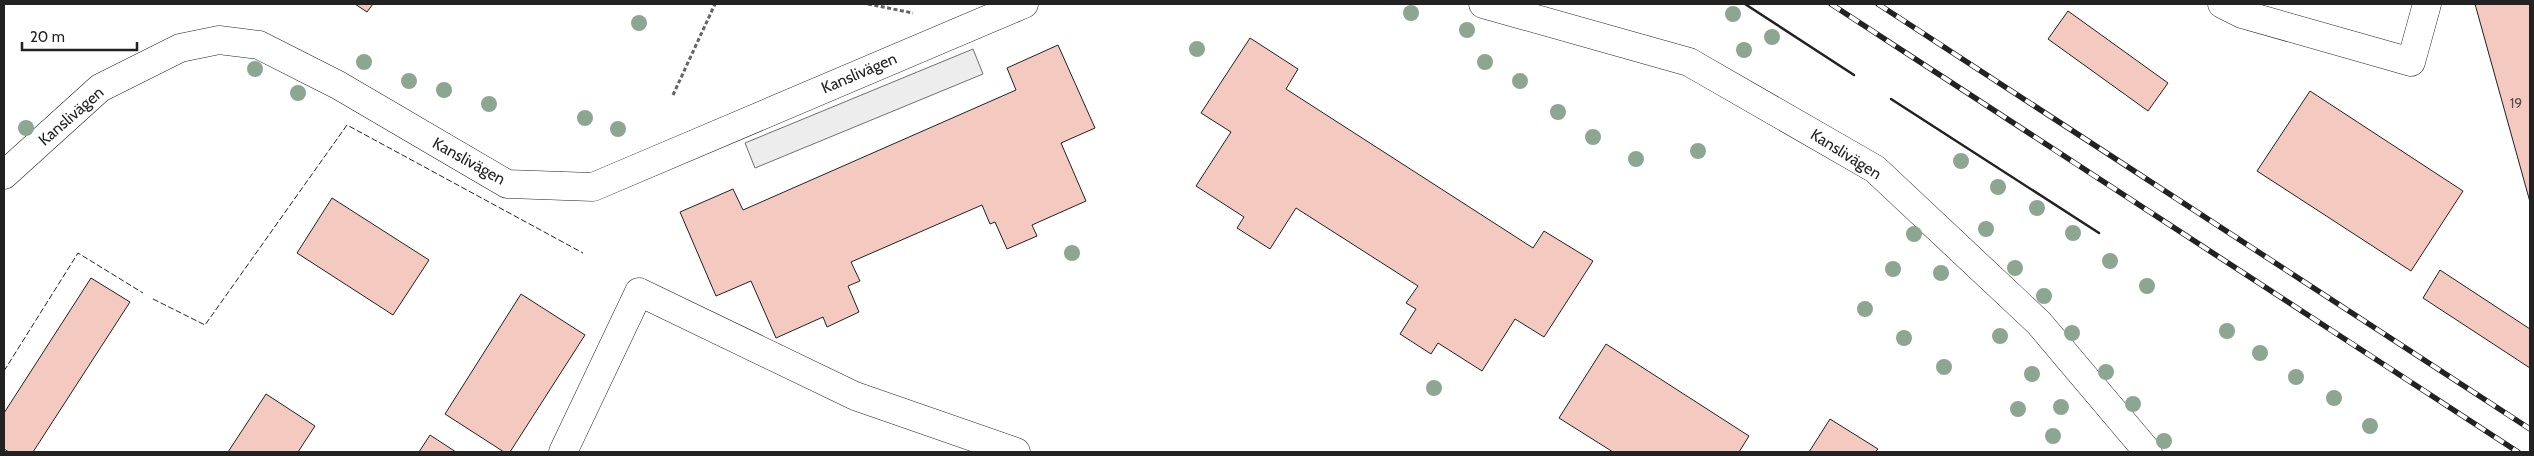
<svg xmlns="http://www.w3.org/2000/svg" width="2534" height="456" font-family="Cabin,sans-serif">
<style>
.parking{fill:#ededed;stroke:#6f6f6f}
.building{fill:#f3c9c0;stroke:#222}
.lines{fill:none;stroke-linecap:round;stroke-linejoin:round}
.minor-casing{stroke:#222;stroke-width:29}
.path{stroke:#646464;stroke-width:3;stroke-dasharray:4 2.5;stroke-linecap:butt}
.minor{stroke:#fff;stroke-width:28}
.rail-casing{stroke:#222;stroke-width:5.5}
.rail{stroke:#fff;stroke-width:4;stroke-dasharray:11;stroke-linecap:butt}
.fence{stroke:#222;stroke-width:1;stroke-dasharray:6 2.5;stroke-linecap:butt}
.wall{stroke:#222;stroke-width:2.5}
.tree{fill:#8da692}
.labels{text-anchor:middle;dominant-baseline:central;stroke-width:4;stroke-linejoin:round;paint-order:stroke}
.number-label{font-size:14px;fill:#564c4a}
.street-label{font-size:16px;fill:#222;stroke:#fff}
</style>
<rect width="100%" height="100%" fill="#fff"/>
<polygon class="parking" points="973,49 983,74 755,168 745,143"/>
<g class="building">
<polygon points="355,4 373,4 367,12"/>
<polygon points="2475,4 2530,4 2530,202"/>
<polygon points="2068,11 2168,83 2148,111 2048,39"/>
<polygon points="1250,38 1298,69 1286,89 1533,248 1544,231 1593,261 1544,337 1515,319 1482,371 1438,343 1431,354 1400,334 1416,309 1406,303 1418,286 1296,208 1270,249 1237,228 1244,217 1196,186 1231,132 1201,113"/>
<polygon points="1058,45 1095,128 1061,143 1086,201 1032,225 1037,236 1007,249 995,222 990,224 982,205 851,262 860,281 848,286 859,312 827,327 823,317 776,338 751,281 716,296 680,212 733,189 743,210 1016,90 1007,68"/>
<polygon points="2310,91 2463,191 2411,271 2257,171"/>
<polygon points="332,198 429,260 393,315 297,253"/>
<polygon points="2440,270 2530,329 2530,368 2423,298"/>
<polygon points="91,278 130,302 33,452 9,452 4,449 4,413"/>
<polygon points="521,294 585,335 510,452 504,452 445,414"/>
<polygon points="1606,344 1749,436 1739,452 1613,452 1559,418"/>
<polygon points="266,394 315,426 298,452 228,452"/>
<polygon points="1830,419 1878,449 1875,452 1809,452"/>
<polygon points="430,435 456,452 419,452"/>
</g>
<g class="lines">
<defs>
<g id="minor">
<polyline points="1483,4 1689,62 1875,169 2039,323 2148,452"/>
<polyline points="2222,4 2242,14 2411,62 2427,4"/>
<polyline points="4,175 100,88 180,48 219,40 259,45 338,85 507,184 593,187 1024,4"/>
<polyline points="563,452 639,292 855,396 1016,452"/>
</g>
</defs>
<use href="#minor" class="minor-casing"/>
<g class="path">
<polyline points="868,4 913,13"/>
<polyline points="673,95 715,4"/>
</g>
<use href="#minor" class="minor"/>
<defs>
<g id="rail">
<polyline points="1831,4 2518,452"/>
<polyline points="1878,4 2530,429"/>
</g>
</defs>
<use href="#rail" class="rail-casing"/>
<use href="#rail" class="rail"/>
<g class="fence">
<polyline points="153,299 205,325 347,125 583,253"/>
<polyline points="4,371 78,253 143,293"/>
</g>
<g class="wall">
<polyline points="1745,4 1854,75"/>
<polyline points="1891,99 2099,233"/>
</g>
</g>
<g class="tree">
<circle cx="1411" cy="13" r="8"/>
<circle cx="1733" cy="14" r="8"/>
<circle cx="639" cy="23" r="8"/>
<circle cx="1467" cy="30" r="8"/>
<circle cx="1772" cy="37" r="8"/>
<circle cx="1197" cy="49" r="8"/>
<circle cx="1744" cy="50" r="8"/>
<circle cx="364" cy="62" r="8"/>
<circle cx="1485" cy="62" r="8"/>
<circle cx="255" cy="69" r="8"/>
<circle cx="409" cy="81" r="8"/>
<circle cx="1520" cy="81" r="8"/>
<circle cx="444" cy="90" r="8"/>
<circle cx="298" cy="93" r="8"/>
<circle cx="489" cy="104" r="8"/>
<circle cx="1558" cy="112" r="8"/>
<circle cx="585" cy="118" r="8"/>
<circle cx="26" cy="128" r="8"/>
<circle cx="618" cy="129" r="8"/>
<circle cx="1593" cy="137" r="8"/>
<circle cx="1698" cy="151" r="8"/>
<circle cx="1636" cy="159" r="8"/>
<circle cx="1961" cy="161" r="8"/>
<circle cx="1998" cy="187" r="8"/>
<circle cx="2037" cy="208" r="8"/>
<circle cx="1986" cy="229" r="8"/>
<circle cx="2073" cy="233" r="8"/>
<circle cx="1914" cy="234" r="8"/>
<circle cx="1072" cy="253" r="8"/>
<circle cx="2110" cy="261" r="8"/>
<circle cx="2015" cy="268" r="8"/>
<circle cx="1893" cy="269" r="8"/>
<circle cx="1941" cy="273" r="8"/>
<circle cx="2147" cy="286" r="8"/>
<circle cx="2044" cy="296" r="8"/>
<circle cx="1865" cy="309" r="8"/>
<circle cx="2227" cy="331" r="8"/>
<circle cx="2072" cy="333" r="8"/>
<circle cx="2000" cy="336" r="8"/>
<circle cx="1904" cy="338" r="8"/>
<circle cx="2260" cy="353" r="8"/>
<circle cx="1944" cy="367" r="8"/>
<circle cx="2106" cy="372" r="8"/>
<circle cx="2032" cy="374" r="8"/>
<circle cx="2296" cy="377" r="8"/>
<circle cx="1434" cy="388" r="8"/>
<circle cx="2334" cy="398" r="8"/>
<circle cx="2133" cy="404" r="8"/>
<circle cx="2061" cy="407" r="8"/>
<circle cx="2018" cy="409" r="8"/>
<circle cx="2370" cy="426" r="8"/>
<circle cx="2053" cy="436" r="8"/>
<circle cx="2164" cy="441" r="8"/>
</g>
<g class="labels">
<g class="number-label">
<text x="2516" y="103">19</text>
</g>
<g class="street-label">
<text transform="translate(859 73) rotate(-23)">Kanslivägen</text>
<text transform="translate(71 116) rotate(-41)">Kanslivägen</text>
<text transform="translate(1846 154) rotate(32)">Kanslivägen</text>
<text transform="translate(469 161) rotate(29)">Kanslivägen</text>
</g>
</g>
<rect width="2534" height="456" fill="none" stroke="#222222" stroke-width="10"/>
<path d="M22 42v8h115v-8" fill="none" stroke="#222222" stroke-width="2.5"/>
<text x="30" y="42" font-size="15" fill="#222222" stroke="#ffffff" stroke-width="4" paint-order="stroke">20 m</text>
</svg>
